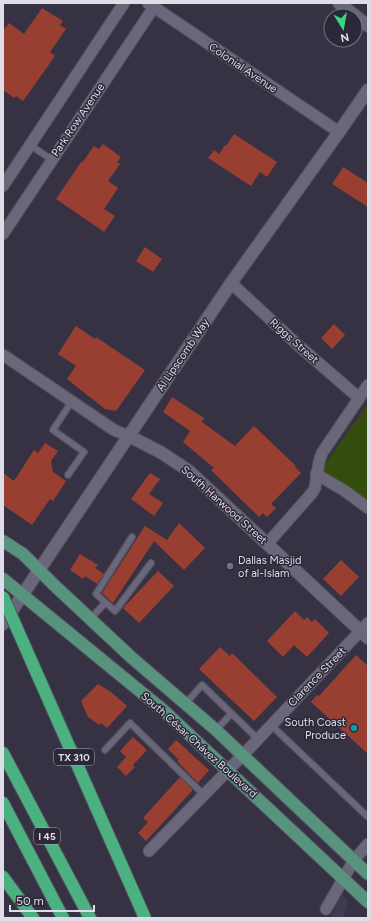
<svg xmlns="http://www.w3.org/2000/svg" width="371" height="921" font-family="Figtree,sans-serif">
<style>
.built{fill:#403a52}
.green{fill:#354d0c}
.building{fill:#993f31}
.lines{fill:none;stroke-linecap:round;stroke-linejoin:round}
.lane-casing{stroke:#53515f;stroke-width:8}
.street-casing{stroke:#53515f;stroke-width:13}
.secondary-casing{stroke:#53515f;stroke-width:14}
.primary-casing{stroke:#53515f;stroke-width:14}
.highway-casing{stroke:#53515f;stroke-width:14}
.lane{stroke:#6b677b;stroke-width:5.5}
.street{stroke:#6b677b;stroke-width:11}
.secondary{stroke:#6b677b;stroke-width:12}
.primary{stroke:#58937e;stroke-width:12}
.highway{stroke:#4cb180;stroke-width:12}
.highway-bridge-casing{stroke:#53515f;stroke-width:14;stroke-linecap:butt}
.highway-bridge{stroke:#4cb180;stroke-width:12}
.worship-dot{fill:#6b7280;stroke:#2c2839;stroke-width:1.5}
.culture-dot{fill:#0f9aa8;stroke:#2c2839;stroke-width:1.5}
.labels{text-anchor:middle;dominant-baseline:central;stroke-width:3;stroke-linejoin:round;paint-order:stroke}
.shield{fill:#2c2839;stroke:#a9a7b4;stroke-width:1}
.shield-label{font-size:10px;font-weight:bold;fill:#dfdde8}
.street-label{font-size:11px;fill:#dfdde8;stroke:#2c2839}
.poi-label{font-size:11px;fill:#dfdde8;stroke:#2c2839;text-anchor:start}
</style>
<rect width="100%" height="100%" fill="#363243"/>
<polygon class="built" points="341,894 348,900 343,918 331,918"/>
<polygon class="green" points="368,404 368,505 320,471"/>
<g class="building">
<polygon points="42,8 63,21 60,25 66,29 50,52 55,56 23,101 16,96 14,98 3,90 3,31 9,23 24,34"/>
<polygon points="234,134 277,162 267,177 260,172 251,186 208,158 214,150 219,154 225,145 226,146"/>
<polygon points="103,144 121,157 117,162 120,164 108,181 118,188 104,209 115,216 104,232 56,199 81,162 82,163 94,146 99,149"/>
<polygon points="343,167 368,183 368,207 332,184"/>
<polygon points="145,247 162,259 153,272 136,261"/>
<polygon points="334,324 345,335 332,349 321,338"/>
<polygon points="76,326 95,339 96,337 145,370 116,411 105,409 67,379 76,366 58,354"/>
<polygon points="172,397 204,418 202,422 235,446 254,426 296,466 295,467 301,473 271,504 276,508 267,517 263,513 259,517 211,470 214,468 183,442 190,431 163,412"/>
<polygon points="45,443 58,451 51,461 53,472 66,481 53,501 50,499 32,525 3,505 3,473 14,481 34,450 38,453"/>
<polygon points="150,473 160,479 149,494 163,503 154,516 131,499"/>
<polygon points="179,523 205,548 184,570 154,541 113,603 102,593 145,526 167,540"/>
<polygon points="80,554 98,565 95,568 104,574 97,584 85,576 83,579 70,570"/>
<polygon points="341,560 359,577 341,596 323,579"/>
<polygon points="158,571 174,586 139,623 123,608"/>
<polygon points="295,611 304,620 307,617 312,622 315,619 329,633 307,657 294,645 283,657 267,641"/>
<polygon points="220,647 230,656 232,653 277,697 254,721 199,669"/>
<polygon points="356,655 368,666 368,754 311,702 317,695 319,696"/>
<polygon points="98,684 111,692 127,706 107,728 101,723 99,725 88,717 81,701"/>
<polygon points="133,737 147,750 133,765 135,767 126,776 117,767 126,757 120,751"/>
<polygon points="176,740 209,770 198,783 177,761 179,760 168,749"/>
<polygon points="180,777 192,789 192,791 146,841 138,833 148,822 143,818"/>
</g>
<g class="lines">
<defs>
<g id="lane">
<polyline points="30,145 52,160"/>
<polyline points="68,475 84,452 53,430 72,401"/>
<polyline points="132,537 96,594 115,611 151,563"/>
<polyline points="90,619 105,603"/>
<polyline points="186,703 202,685 258,739"/>
<polyline points="271,725 368,817"/>
<polyline points="216,730 231,714"/>
<polyline points="105,750 130,723 204,795"/>
</g>
<g id="street">
<polyline points="148,3 339,132"/>
<polyline points="3,186 124,3"/>
<polyline points="3,234 154,7"/>
<polyline points="231,283 299,346 359,398"/>
<polyline points="3,355 114,430 129,436"/>
<polyline points="316,474 345,491 368,508"/>
<polyline points="267,544 312,493 315,488 319,462 322,453 368,385"/>
<polyline points="149,851 243,755 368,623"/>
<polyline points="326,909 354,860 368,844"/>
</g>
<g id="secondary">
<polyline points="339,3 368,26"/>
<polyline points="129,436 162,453 189,471 368,638"/>
<polyline points="3,624 231,283 339,132 368,90"/>
</g>
<g id="primary">
<polyline points="3,541 23,554 54,585 132,658 216,730 368,874"/>
<polyline points="3,579 163,710 368,902"/>
</g>
<g id="highway">
<polyline points="3,753 90,918"/>
<polyline points="3,803 63,918"/>
<polyline points="3,877 33,918"/>
</g>
</defs>
<use href="#lane" class="lane-casing"/>
<use href="#street" class="street-casing"/>
<use href="#secondary" class="secondary-casing"/>
<use href="#primary" class="primary-casing"/>
<use href="#highway" class="highway-casing"/>
<use href="#lane" class="lane"/>
<use href="#street" class="street"/>
<use href="#secondary" class="secondary"/>
<use href="#primary" class="primary"/>
<use href="#highway" class="highway"/>
<defs>
<polyline id="highway-bridge" points="3,597 145,918"/>
</defs>
<use href="#highway-bridge" class="highway-bridge-casing"/>
<use href="#highway-bridge" class="highway-bridge"/>
</g>
<circle class="worship-dot" cx="230" cy="566" r="4"/>
<circle class="culture-dot" cx="354" cy="728" r="4"/>
<g class="labels">
<g class="shield">
<rect x="54" y="749" width="40" height="16" rx="3"/>
<rect x="34" y="828" width="26" height="16" rx="3"/>
</g>
<g class="shield-label">
<text x="74" y="757">TX 310</text>
<text x="47" y="836">I 45</text>
</g>
<g class="street-label">
<text transform="translate(243 68) rotate(34)">Colonial Avenue</text>
<text transform="translate(78 120) rotate(-56)">Park Row Avenue</text>
<text transform="translate(294 341) rotate(42)">Riggs Street</text>
<text transform="translate(183 355) rotate(-56)">Al Lipscomb Way</text>
<text transform="translate(224 505) rotate(42)">South Harwood Street</text>
<text transform="translate(317 677) rotate(-46)">Clarence Street</text>
<text transform="translate(199 745) rotate(42)">South César Chávez Boulevard</text>
</g>
<g class="poi-label">
<text x="238" y="560">Dallas Masjid<tspan x="238" dy="13">of al-Islam</tspan></text>
<text x="346" y="722" text-anchor="end">South Coast<tspan x="346" dy="13">Produce</tspan></text>
</g>
</g>
<rect width="371" height="921" fill="none" stroke="#dfdde8" stroke-width="8"/>
<g transform="translate(343 28) rotate(169)"><circle r="19" fill="#2c2839" stroke="#74707f"/>
<path d="M0-3L7 15L0 10L-7 15Z" fill="#35d881"/>
<text y="-6" font-size="11" font-weight="bold" text-anchor="middle" fill="#dfdde8">N</text>
</g>
<path d="M10 905v6h84v-6" fill="none" stroke="#dfdde8" stroke-width="2"/>
<text x="16" y="905" font-size="12" fill="#dfdde8" stroke="#2c2839" stroke-width="3" paint-order="stroke">50 m</text>
</svg>
